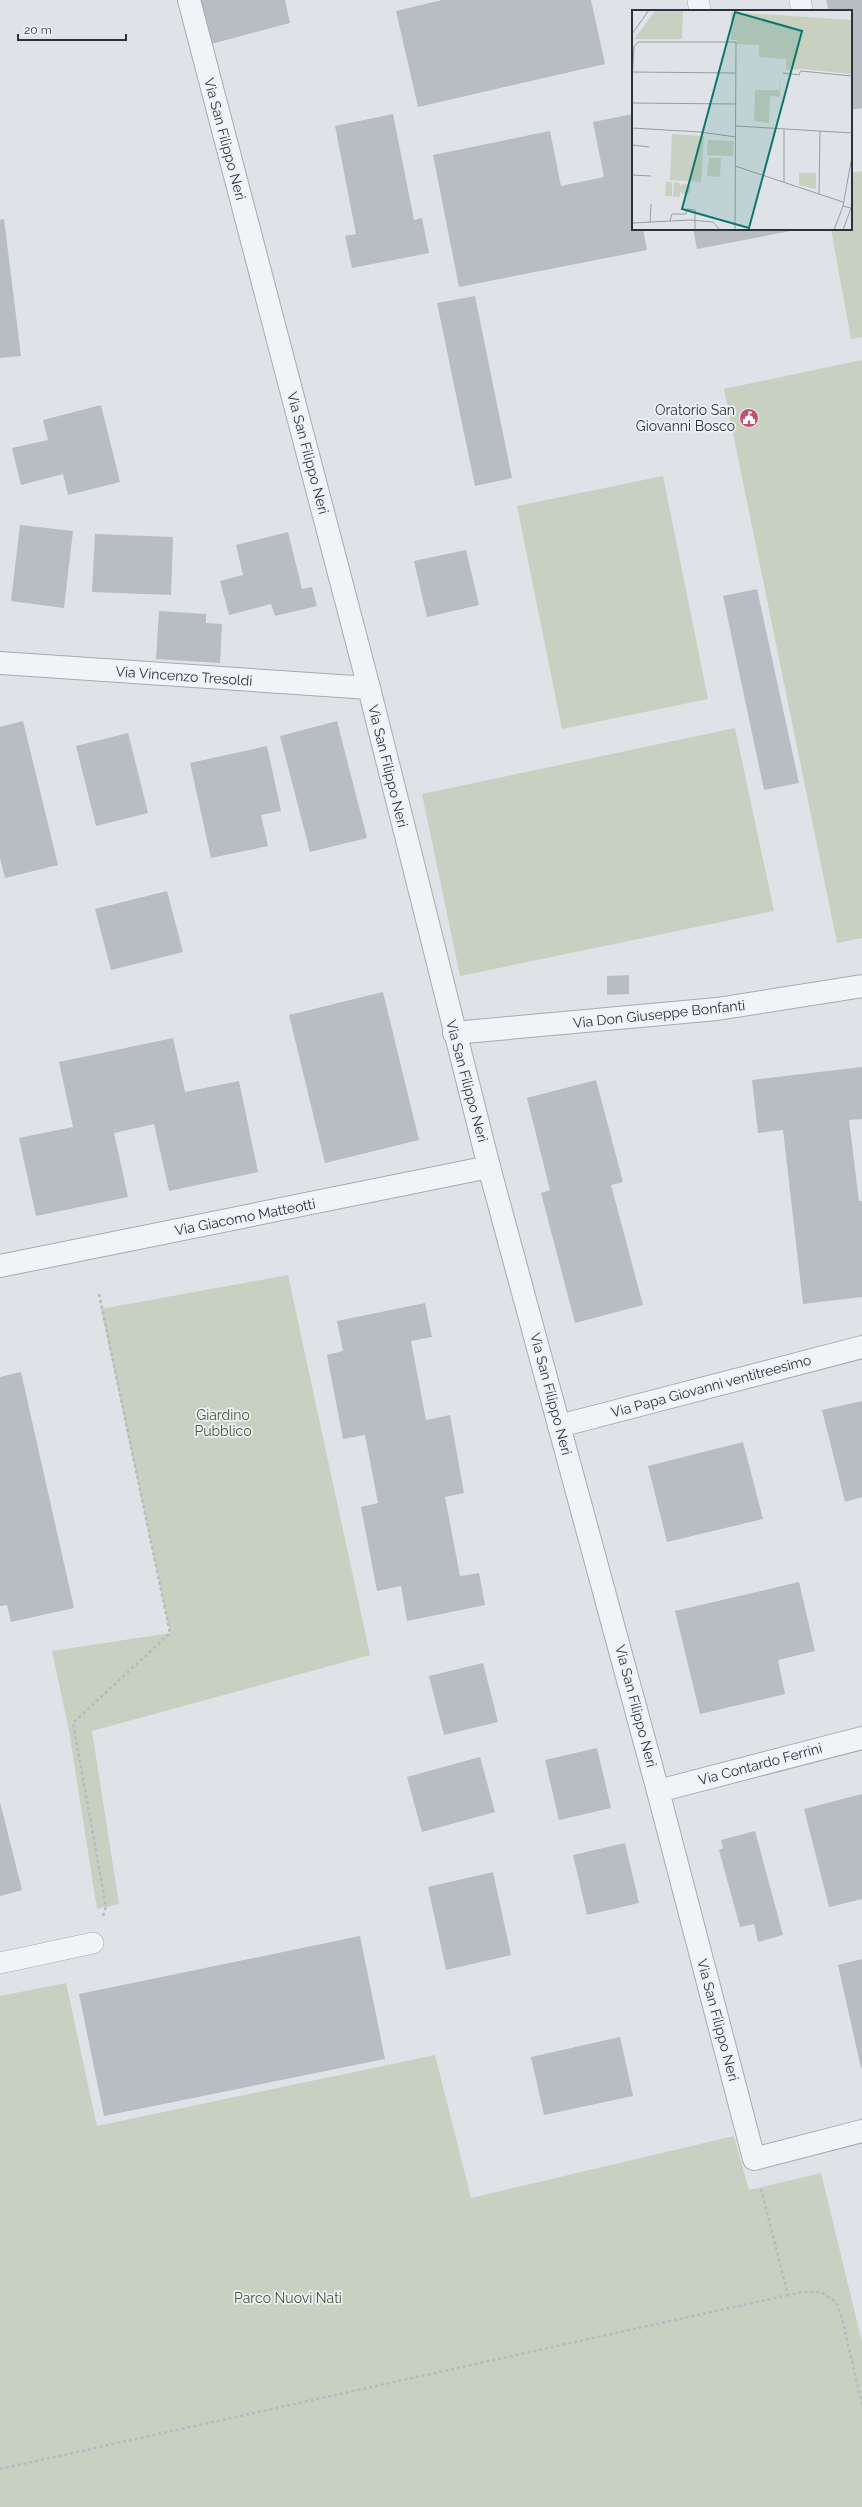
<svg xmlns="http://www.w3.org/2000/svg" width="862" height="2507" font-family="Raleway,sans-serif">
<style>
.green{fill:#c7d0c1}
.building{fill:#b7bdc3}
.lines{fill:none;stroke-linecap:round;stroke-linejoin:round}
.service-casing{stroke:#a5abb0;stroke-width:22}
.minor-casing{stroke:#a5abb0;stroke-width:24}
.path{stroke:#b5babe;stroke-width:2.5;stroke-dasharray:3 3;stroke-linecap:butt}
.service{stroke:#f1f4f6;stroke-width:21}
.minor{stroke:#f1f4f6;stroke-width:22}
.labels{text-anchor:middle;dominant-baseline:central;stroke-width:3.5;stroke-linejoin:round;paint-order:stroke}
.street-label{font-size:14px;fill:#2a333c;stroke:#eef2f5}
.poi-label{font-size:14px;fill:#2a333c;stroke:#eef2f5;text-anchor:end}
.park-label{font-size:14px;fill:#435639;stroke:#eef2f5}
.inset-road{fill:none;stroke:#979da3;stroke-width:1}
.view{fill:#0f766e;fill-opacity:0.15;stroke:#0f766e;stroke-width:2}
.inset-edge{fill:none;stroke:#2a333c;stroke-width:2}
</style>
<rect width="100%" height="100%" fill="#dfe3e7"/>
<g class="green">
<polygon points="862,171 862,337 851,339 831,229 851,229 851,173"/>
<polygon points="862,360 862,938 837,943 724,389"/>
<polygon points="663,476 708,699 562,729 517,506"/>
<polygon points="735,728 774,911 460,976 422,794"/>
<polygon points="288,1275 370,1655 92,1731 119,1904 97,1909 69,1731 52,1651 170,1633 101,1309"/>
<polygon points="66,1983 97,2126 435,2055 471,2198 734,2136 749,2190 821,2173 862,2342 862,2507 0,2507 0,1996"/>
</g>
<g class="building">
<polygon points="199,0 285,0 290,23 211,44"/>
<polygon points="442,0 591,0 605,64 418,107 396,11"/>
<polygon points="826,0 862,0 862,108 851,110 851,11 829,11"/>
<polygon points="393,114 414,220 422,218 429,253 352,268 345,236 356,234 335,126"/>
<polygon points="633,114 633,229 643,229 647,250 459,287 433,155 550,131 561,186 604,177 593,122"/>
<polygon points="4,219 21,356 0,358 0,220"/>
<polygon points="693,229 796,229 796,230 697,249"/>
<polygon points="475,296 512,478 475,486 437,303"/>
<polygon points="101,405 120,482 68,495 63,474 21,485 12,448 48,440 43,420"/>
<polygon points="20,525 73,531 64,608 11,601"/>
<polygon points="288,532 302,589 312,587 317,606 275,616 271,604 229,615 220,581 243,575 236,545"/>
<polygon points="95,534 173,537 171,595 92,592"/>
<polygon points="466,550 479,605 427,617 414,561"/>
<polygon points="757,589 799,783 764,790 723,596"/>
<polygon points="159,611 206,614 206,623 222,624 220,663 156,659"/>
<polygon points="23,721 58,865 5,878 0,858 0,727"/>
<polygon points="337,721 367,838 310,852 280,736"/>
<polygon points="128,733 148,813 96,826 76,746"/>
<polygon points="267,746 281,811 261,815 268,846 211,858 190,763"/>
<polygon points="167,891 183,952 111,970 95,909"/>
<polygon points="629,975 629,994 607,995 607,976"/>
<polygon points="383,992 419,1140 325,1163 289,1015"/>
<polygon points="173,1038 185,1092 239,1081 258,1172 169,1191 154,1124 114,1133 128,1197 36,1216 19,1138 73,1127 59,1062"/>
<polygon points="862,1067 862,1119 849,1120 859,1201 862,1201 862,1297 803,1304 783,1130 758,1133 752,1080"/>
<polygon points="596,1080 623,1182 611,1185 643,1305 575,1323 541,1193 550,1190 527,1098"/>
<polygon points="425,1303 432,1337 411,1341 426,1420 450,1415 464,1493 445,1497 460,1576 479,1573 485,1605 407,1621 401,1586 377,1591 361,1507 378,1503 365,1435 343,1439 327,1355 343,1351 337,1321"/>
<polygon points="21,1372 74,1608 11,1622 7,1605 0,1606 0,1377"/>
<polygon points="862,1401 862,1497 845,1502 822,1410"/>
<polygon points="743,1442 763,1519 667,1542 648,1466"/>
<polygon points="799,1582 815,1651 778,1660 785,1694 700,1714 675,1611"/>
<polygon points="483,1663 498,1722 444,1735 429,1676"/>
<polygon points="597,1748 611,1808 559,1820 545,1760"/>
<polygon points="480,1757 495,1812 422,1832 407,1777"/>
<polygon points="862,1794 862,1899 829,1907 804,1809"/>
<polygon points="0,1802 22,1890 0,1896"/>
<polygon points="755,1831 783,1935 758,1942 754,1924 740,1927 719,1850 723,1848 721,1840"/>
<polygon points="625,1843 639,1903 587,1915 573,1855"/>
<polygon points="493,1872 511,1955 446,1970 428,1887"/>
<polygon points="360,1936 385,2059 104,2116 79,1994"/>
<polygon points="862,1959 862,2067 861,2068 838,1965"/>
<polygon points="620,2037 633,2096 544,2115 531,2057"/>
</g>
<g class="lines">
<defs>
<g id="service">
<polyline points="698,0 700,11"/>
<polyline points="800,0 802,11"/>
<polyline points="0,1963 93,1943"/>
</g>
<g id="minor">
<polyline points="189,0 369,688 489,1167 658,1791 754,2159 862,2131"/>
<polyline points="0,663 369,688"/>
<polyline points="454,1033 717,1009 862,986"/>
<polyline points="0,1266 489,1167"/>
<polyline points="559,1426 862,1347"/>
<polyline points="658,1791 862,1738"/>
</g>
</defs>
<use href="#service" class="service-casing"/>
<use href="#minor" class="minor-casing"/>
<g class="path">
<polyline points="99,1294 170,1633 73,1723 106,1907 103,1916"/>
<polyline points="761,2189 788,2295 803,2292 821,2292 836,2302 842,2318 862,2405"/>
<polyline points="0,2469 788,2295"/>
</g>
<use href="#service" class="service"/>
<use href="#minor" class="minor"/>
</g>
<defs>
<symbol id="civic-disc" viewBox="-11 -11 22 22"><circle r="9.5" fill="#bf5171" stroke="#eef2f5"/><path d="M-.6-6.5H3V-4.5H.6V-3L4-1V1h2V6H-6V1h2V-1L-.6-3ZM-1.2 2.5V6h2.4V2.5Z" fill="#fff"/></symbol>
</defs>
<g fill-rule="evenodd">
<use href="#civic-disc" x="738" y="407" width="22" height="22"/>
</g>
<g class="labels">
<g class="street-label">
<text transform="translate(225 139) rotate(75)">Via San Filippo Neri</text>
<text transform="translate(308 453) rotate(75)">Via San Filippo Neri</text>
<text transform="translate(184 676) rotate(4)">Via Vincenzo Tresoldi</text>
<text transform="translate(388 766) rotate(76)">Via San Filippo Neri</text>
<text transform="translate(659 1014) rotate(-6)">Via Don Giuseppe Bonfanti</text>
<text transform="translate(467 1081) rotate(75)">Via San Filippo Neri</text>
<text transform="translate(245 1217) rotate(-11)">Via Giacomo Matteotti</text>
<text transform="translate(711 1386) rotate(-15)">Via Papa Giovanni ventitreesimo</text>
<text transform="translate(551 1394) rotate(75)">Via San Filippo Neri</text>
<text transform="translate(636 1706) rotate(75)">Via San Filippo Neri</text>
<text transform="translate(760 1764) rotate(-15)">Via Contardo Ferrini</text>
<text transform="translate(718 2020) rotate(75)">Via San Filippo Neri</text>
</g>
<g class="poi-label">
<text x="735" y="410">Oratorio San<tspan x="735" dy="16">Giovanni Bosco</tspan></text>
</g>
<g class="park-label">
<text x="223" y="1415">Giardino<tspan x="223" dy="16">Pubblico</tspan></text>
<text x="288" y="2298">Parco Nuovi Nati</text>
</g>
</g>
<g transform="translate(632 10)">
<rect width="220" height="220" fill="#dfe3e7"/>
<path d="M24,0H51L50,29H2ZM99,2L220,10V64L170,59L154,60V49L127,47V35L105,34V30H99ZM148,65V87L138,86L137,113L122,111L123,80H147ZM40,124L72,126L69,172L38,170ZM76,130L102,131L101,146L75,145ZM77,148H89L88,167L75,166ZM167,163H184V179L167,175ZM34,172H40V186H33ZM42,172L48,173V187H41ZM47.5 179a5.5 5.5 0 1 1 11 0a5.5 5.5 0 1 1-11 0Z" fill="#c7d0c1"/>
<path class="inset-road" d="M0,24L17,0M0,62L103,63M151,63L168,65M167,64L169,61L220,66M0,71L2,37L6,32H104L103,220M0,93L104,94M104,116L220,123M0,118L68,122L104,127M0,135L17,137M103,156L211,192M0,165L19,166M152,172V119M187,184L188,121M211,196L219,198L211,220M38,211L40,204H54L55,199L63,200V220M0,213L58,210L81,212L88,220M18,213L19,194M202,220L211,196L220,146"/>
<path class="view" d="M103,2L170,21L117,218L50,199Z"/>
<rect width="220" height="220" class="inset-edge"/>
</g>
<path d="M18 34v6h108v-6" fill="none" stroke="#2a333c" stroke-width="2"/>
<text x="24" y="34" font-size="12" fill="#2a333c" stroke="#eef2f5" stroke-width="3" paint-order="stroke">20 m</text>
</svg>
